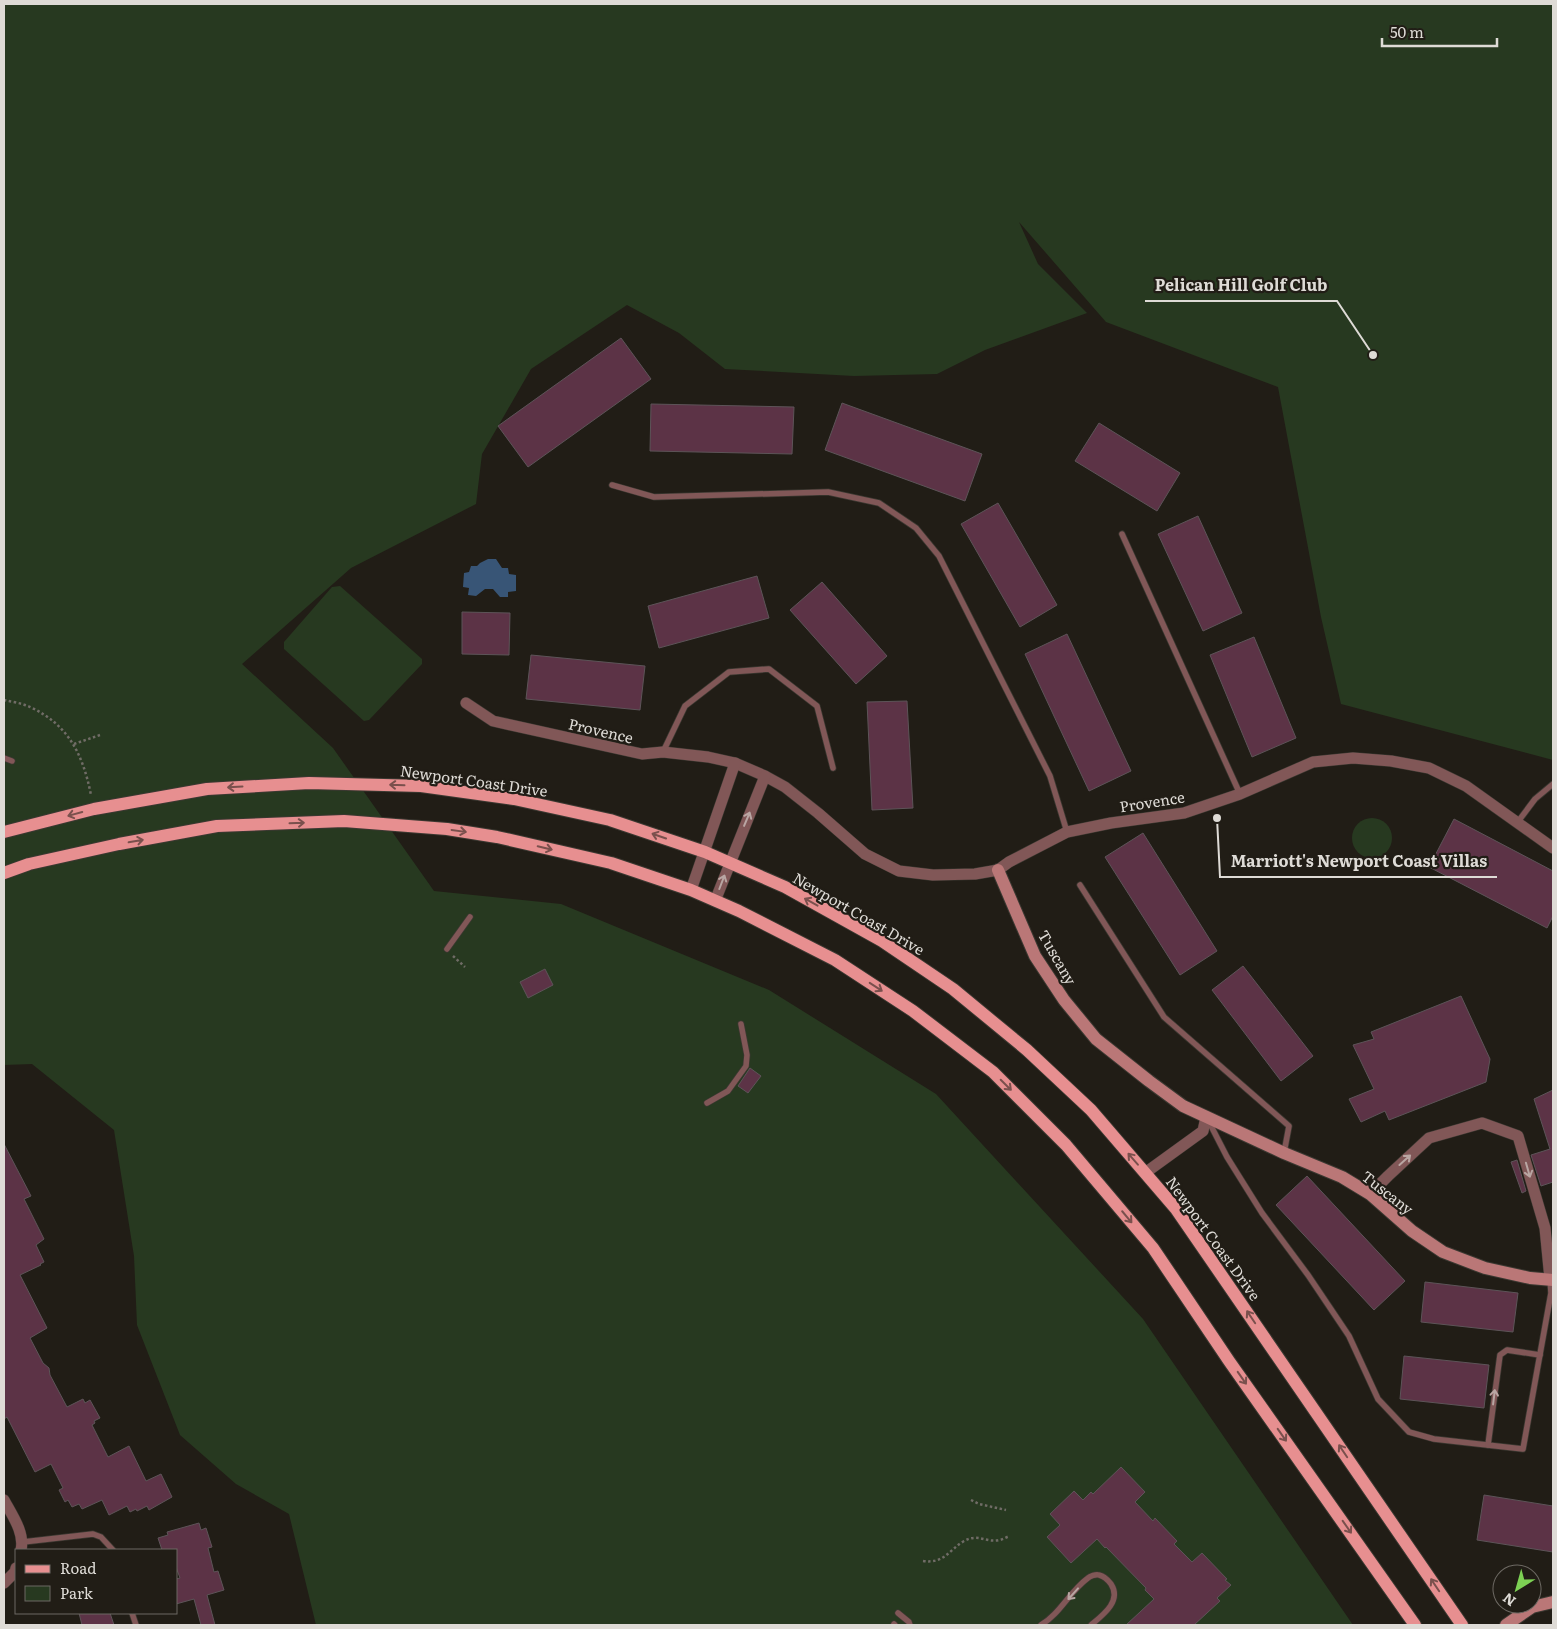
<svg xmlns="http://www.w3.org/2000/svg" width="1557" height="1629" font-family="Literata,serif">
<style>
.green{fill:#273920}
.water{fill:#385576}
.building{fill:#5c3346;stroke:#5d5458}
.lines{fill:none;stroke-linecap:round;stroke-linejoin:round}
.lane-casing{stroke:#3b3831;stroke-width:7}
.street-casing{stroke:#3b3831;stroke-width:12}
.secondary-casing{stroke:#3b3831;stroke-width:14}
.primary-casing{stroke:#3b3831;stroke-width:14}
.path{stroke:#706c66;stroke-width:2.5;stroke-dasharray:2.5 2.5;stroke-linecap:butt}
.lane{stroke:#815757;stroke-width:5.5}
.street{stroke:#815757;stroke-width:11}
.secondary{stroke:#ba7777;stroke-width:12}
.primary{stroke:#e78f90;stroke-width:12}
.oneway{stroke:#7a504d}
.oneway2{stroke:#b9a6a3}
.labels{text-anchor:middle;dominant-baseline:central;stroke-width:4.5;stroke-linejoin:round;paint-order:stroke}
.street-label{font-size:15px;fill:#dedbd6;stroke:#211d16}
.leader{fill:none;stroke:#dedbd6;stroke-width:2}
.callout-dot{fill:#dedbd6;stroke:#211d16;stroke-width:2}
.callout-label{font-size:16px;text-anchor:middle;font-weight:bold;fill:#dedbd6;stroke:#211d16;stroke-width:4.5;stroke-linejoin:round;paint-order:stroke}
</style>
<rect width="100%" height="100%" fill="#211d16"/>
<g class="green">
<polygon points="4,4 1553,4 1553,760 1341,704 1321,617 1278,387 1106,322 1019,222 1038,264 1087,313 985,350 937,374 854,376 725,369 679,333 627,305 531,369 482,454 476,504 351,568 242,664 333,748 434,891 561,904 769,990 936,1094 1143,1319 1353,1625 316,1625 289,1514 236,1484 180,1435 137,1325 134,1256 114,1130 32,1064 4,1065"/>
<polygon points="340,586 422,659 422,664 369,720 364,721 284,649 284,642 332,587"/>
<circle cx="1372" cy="838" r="20"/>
</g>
<polygon class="water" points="488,559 496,559 502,568 508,568 509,574 516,575 516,591 508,592 508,597 500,597 493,589 485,589 476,596 468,595 469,588 463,587 464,573 469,572 471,566 477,566 480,563"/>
<g class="building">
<polygon points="621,338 651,379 528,467 498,426"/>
<polygon points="842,403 982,454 965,501 825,450"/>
<polygon points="651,404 794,407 792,454 650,451"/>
<polygon points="1099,423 1180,473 1157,511 1075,461"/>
<polygon points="998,503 1057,605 1020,627 961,524"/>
<polygon points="1198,516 1242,613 1203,631 1158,534"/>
<polygon points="757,576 769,618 659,648 648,606"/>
<polygon points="822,582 887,656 856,684 790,610"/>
<polygon points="462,612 510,613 509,655 462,654"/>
<polygon points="1067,634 1131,771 1089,791 1025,654"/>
<polygon points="1254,637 1296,738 1252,757 1210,655"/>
<polygon points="531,655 645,666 640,710 526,699"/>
<polygon points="907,701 913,808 872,810 867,702"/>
<polygon points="1454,819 1553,871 1553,916 1547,928 1429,867"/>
<polygon points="1143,833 1217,951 1180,975 1105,857"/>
<polygon points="1243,966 1313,1056 1281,1081 1212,990"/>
<polygon points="545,969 553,985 528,998 520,982"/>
<polygon points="1461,996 1490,1059 1486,1082 1389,1120 1385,1111 1361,1122 1349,1099 1374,1089 1353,1045 1374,1039 1371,1032"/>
<polygon points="750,1068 761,1076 748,1093 738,1086"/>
<polygon points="1553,1090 1553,1182 1541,1186 1531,1155 1550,1149 1534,1099"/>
<polygon points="4,1144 31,1196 24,1199 44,1239 36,1245 44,1262 40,1264 41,1265 20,1275 47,1328 30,1338 43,1363 49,1368 50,1375 67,1407 83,1399 85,1403 90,1400 100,1418 94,1421 95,1423 92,1425 108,1457 129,1446 146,1481 161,1474 172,1497 149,1510 147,1506 137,1511 136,1509 130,1512 127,1506 109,1515 102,1500 82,1509 79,1504 72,1507 68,1500 65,1502 59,1490 63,1488 51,1464 35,1472 7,1417 4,1419"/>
<polygon points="1517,1160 1526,1191 1522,1193 1511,1162"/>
<polygon points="1307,1176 1405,1281 1374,1310 1276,1205"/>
<polygon points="1425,1282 1518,1293 1513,1332 1421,1322"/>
<polygon points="1404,1356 1489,1365 1484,1408 1400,1399"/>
<polygon points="1121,1467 1145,1492 1135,1502 1153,1521 1155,1518 1177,1541 1174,1544 1192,1562 1202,1553 1227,1579 1225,1580 1231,1585 1217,1598 1220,1601 1194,1625 1126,1625 1154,1599 1145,1590 1146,1588 1106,1547 1105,1548 1097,1539 1071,1563 1047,1537 1060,1525 1050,1514 1074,1491 1083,1500 1091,1492 1093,1494"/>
<polygon points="1484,1495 1553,1506 1553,1552 1477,1540"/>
<polygon points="199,1523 201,1530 206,1528 212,1547 208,1548 214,1572 218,1571 224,1590 207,1595 215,1625 201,1625 194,1599 176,1604 176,1579 180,1578 176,1567 176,1550 162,1550 158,1538 168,1535 167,1532"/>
<polygon points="79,1613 110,1613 114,1625 82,1625"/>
</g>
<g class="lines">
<defs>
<g id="lane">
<polyline points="612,485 654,497 828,492 879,503 916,528 939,556 1050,776 1067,832"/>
<polyline points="1122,534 1240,794"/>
<polyline points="663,752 685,706 729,672 769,669 817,706 833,768"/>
<polyline points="4,758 12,761"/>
<polyline points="1517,823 1535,799 1553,784"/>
<polyline points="1080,885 1164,1017 1289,1126 1284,1153"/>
<polyline points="447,949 470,917"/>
<polyline points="707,1103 728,1091 746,1066 747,1055 741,1024"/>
<polyline points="1208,1120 1227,1157 1262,1213 1308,1275 1349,1336 1378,1399 1409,1432 1434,1439 1523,1449 1551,1293 1550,1279"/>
<polyline points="1488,1445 1500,1355 1507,1350 1540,1355"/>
<polyline points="23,1542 93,1534 101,1537 113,1550"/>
<polyline points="132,1613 136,1625"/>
<polyline points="898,1613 909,1622 910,1625"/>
<polyline points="894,1624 895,1625"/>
<path d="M1041,1625C1060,1614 1070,1591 1088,1578C1090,1576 1096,1574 1099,1575C1104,1576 1108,1580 1111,1584C1122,1601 1103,1615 1091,1625"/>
</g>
<g id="street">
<polyline points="466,703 493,721 642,754 663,752 708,757 735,763 765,776 785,787 818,813 865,854 899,871 933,875 975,874 998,870 1009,862 1067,832 1111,823 1184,813 1240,794 1313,762 1353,758 1391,761 1429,768 1466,786 1553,848"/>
<polyline points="691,890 735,763"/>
<polyline points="715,901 765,776"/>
<polyline points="1145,1173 1203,1131 1206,1117"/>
<polyline points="1370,1194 1388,1176 1429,1138 1482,1123 1518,1136 1545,1228 1550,1279"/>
<path d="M4,1500C12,1515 25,1533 21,1550"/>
<polyline points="4,1583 15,1572 16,1568"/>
</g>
<g id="secondary">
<polyline points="998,870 1035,956 1064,1000 1096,1039 1149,1081 1183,1106 1284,1153 1342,1177 1370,1194 1412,1231 1443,1252 1485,1268 1530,1278 1553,1280"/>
<polyline points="1506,1625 1532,1607 1553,1602"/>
</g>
<g id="primary">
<polyline points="4,832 94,809 207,789 309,783 421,786 514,799 610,820 705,852 785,887 882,941 953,989 1027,1050 1091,1110 1176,1209 1462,1625"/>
<polyline points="4,873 29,864 119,844 217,826 344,821 447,829 497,837 611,863 691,890 739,911 835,960 913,1011 993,1072 1066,1145 1153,1248 1229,1361 1415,1625"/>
</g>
</defs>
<use href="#lane" class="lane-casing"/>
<use href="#street" class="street-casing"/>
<use href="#secondary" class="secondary-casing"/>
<use href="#primary" class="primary-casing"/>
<g class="path">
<path d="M4,700C12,702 22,703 30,707C69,725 83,755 91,795"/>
<polyline points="74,744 100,735"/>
<polyline points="453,956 465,967"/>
<polyline points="971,1500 979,1504 1006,1510"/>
<path d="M923,1561C944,1564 949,1550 964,1541C978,1533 986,1543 999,1540C1002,1540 1006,1537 1010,1536"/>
</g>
<use href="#lane" class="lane"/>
<use href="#street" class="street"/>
<use href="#secondary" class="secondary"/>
<use href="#primary" class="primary"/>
</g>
<defs><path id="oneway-shaft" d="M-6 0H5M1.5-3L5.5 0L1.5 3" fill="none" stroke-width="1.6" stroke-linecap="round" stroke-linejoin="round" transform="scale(1.25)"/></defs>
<g class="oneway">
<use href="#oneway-shaft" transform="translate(397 785) rotate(-178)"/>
<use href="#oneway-shaft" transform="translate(235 787) rotate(177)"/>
<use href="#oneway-shaft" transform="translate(75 814) rotate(165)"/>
<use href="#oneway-shaft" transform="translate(297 823) rotate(-2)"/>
<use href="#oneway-shaft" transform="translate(459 831) rotate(8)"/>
<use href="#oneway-shaft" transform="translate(659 836) rotate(-161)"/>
<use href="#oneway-shaft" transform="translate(136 841) rotate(-10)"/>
<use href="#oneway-shaft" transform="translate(545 848) rotate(13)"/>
<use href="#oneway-shaft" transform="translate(811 902) rotate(-151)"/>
<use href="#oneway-shaft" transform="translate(876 987) rotate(33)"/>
<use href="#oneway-shaft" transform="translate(1006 1085) rotate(45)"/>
<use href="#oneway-shaft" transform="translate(1133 1159) rotate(-131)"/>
<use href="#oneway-shaft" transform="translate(1127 1217) rotate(50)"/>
<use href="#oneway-shaft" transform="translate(1251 1317) rotate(-124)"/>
<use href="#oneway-shaft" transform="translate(1242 1378) rotate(55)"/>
<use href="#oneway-shaft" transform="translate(1282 1435) rotate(55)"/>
<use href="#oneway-shaft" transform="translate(1343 1451) rotate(-124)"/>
<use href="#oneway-shaft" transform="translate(1347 1527) rotate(55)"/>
<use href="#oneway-shaft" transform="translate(1435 1585) rotate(-124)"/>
</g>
<g class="oneway2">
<use href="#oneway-shaft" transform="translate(747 819) rotate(-67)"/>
<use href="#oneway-shaft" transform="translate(722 882) rotate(-69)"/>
<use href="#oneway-shaft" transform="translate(1405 1160) rotate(-42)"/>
<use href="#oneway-shaft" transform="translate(1528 1170) rotate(74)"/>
<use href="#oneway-shaft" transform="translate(1494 1397) rotate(-83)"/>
<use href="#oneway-shaft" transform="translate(1073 1594) rotate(132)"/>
</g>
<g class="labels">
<g class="street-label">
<text transform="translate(601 730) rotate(13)">Provence</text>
<text transform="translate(474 780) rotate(8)">Newport Coast Drive</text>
<text transform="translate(1152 801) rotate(-9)">Provence</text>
<text transform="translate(859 913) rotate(30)">Newport Coast Drive</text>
<text transform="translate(1058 957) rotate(60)">Tuscany</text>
<text transform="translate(1388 1192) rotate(38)">Tuscany</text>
<text transform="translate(1214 1238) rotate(54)">Newport Coast Drive</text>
</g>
</g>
<path class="leader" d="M1373 355L1337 301H1145M1217 818L1220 877H1497"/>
<g class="callout-dot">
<circle cx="1373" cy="355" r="5"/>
<circle cx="1217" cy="818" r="5"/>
</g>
<g class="callout-label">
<text x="1241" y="291">Pelican Hill Golf Club</text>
<text x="1359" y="867">Marriott's Newport Coast Villas</text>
</g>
<rect width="1557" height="1629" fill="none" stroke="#dedbd6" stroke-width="10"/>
<rect x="15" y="1549" width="162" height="65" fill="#211d16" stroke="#6d6963"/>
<rect x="25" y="1565" width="25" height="8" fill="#e78f90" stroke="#6d6963"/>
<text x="60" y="1574" font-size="15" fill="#dedbd6">Road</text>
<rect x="25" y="1586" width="25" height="15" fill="#273920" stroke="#6d6963"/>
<text x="60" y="1599" font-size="15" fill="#dedbd6">Park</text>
<g transform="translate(1517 1589) rotate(217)"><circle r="24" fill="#211d16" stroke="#6d6963"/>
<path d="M0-4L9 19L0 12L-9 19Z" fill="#7dd154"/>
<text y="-8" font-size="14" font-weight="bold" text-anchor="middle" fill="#dedbd6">N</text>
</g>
<path d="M1382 38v8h115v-8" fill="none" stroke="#dedbd6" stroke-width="2.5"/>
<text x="1390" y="38" font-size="15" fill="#dedbd6" stroke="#211d16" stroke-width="4" paint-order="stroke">50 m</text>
</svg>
